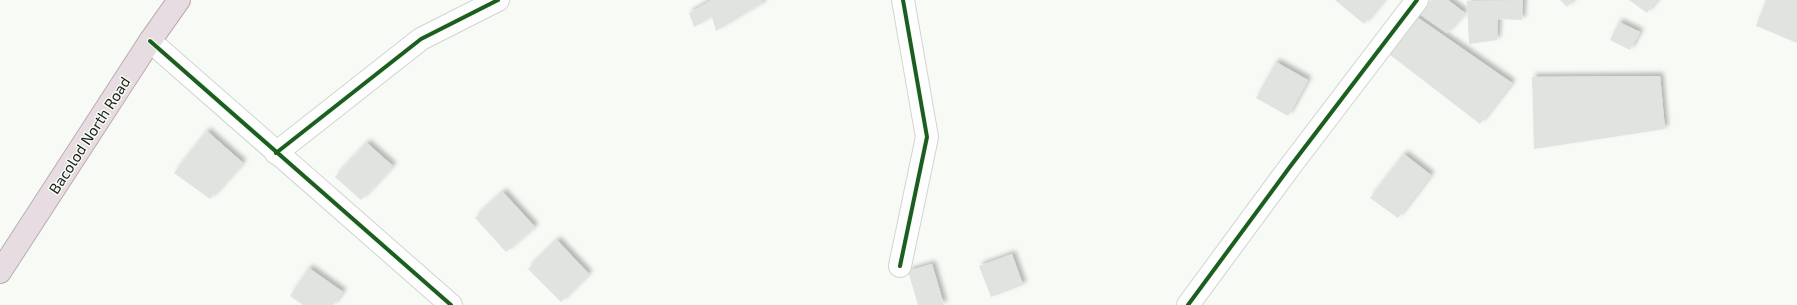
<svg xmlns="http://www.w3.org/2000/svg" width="1797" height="305" font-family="'Exo 2',sans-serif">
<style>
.building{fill:#e0e3df;filter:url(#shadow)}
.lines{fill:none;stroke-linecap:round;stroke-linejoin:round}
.minor-casing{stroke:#d1d4d0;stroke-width:24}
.highway-casing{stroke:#b7acb0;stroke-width:24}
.minor{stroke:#fefefe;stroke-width:22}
.highway{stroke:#e7dce1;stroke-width:22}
.cycleway-casing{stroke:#f6fcf3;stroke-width:6}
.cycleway{stroke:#1b5e20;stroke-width:4}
.labels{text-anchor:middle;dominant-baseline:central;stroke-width:3;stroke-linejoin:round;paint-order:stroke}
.street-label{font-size:15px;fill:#181a17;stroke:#f6fcf3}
</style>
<defs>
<filter id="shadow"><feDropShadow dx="3.5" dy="-3.5" stdDeviation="2" flood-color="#0004"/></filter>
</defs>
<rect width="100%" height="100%" fill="#f7faf5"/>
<g class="building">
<polygon points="712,0 761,0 763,3 716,31 712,17 694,27 689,13"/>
<polygon points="1335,0 1384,0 1364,24"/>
<polygon points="1433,0 1448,0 1465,13 1447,33 1420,14"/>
<polygon points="1523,0 1522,20 1498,19 1497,40 1469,44 1467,1"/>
<polygon points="1560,0 1573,0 1567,7"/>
<polygon points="1629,0 1657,0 1647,13"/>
<polygon points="1766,0 1797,0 1797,43 1756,26"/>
<polygon points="1414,15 1512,83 1480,124 1385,51"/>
<polygon points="1619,22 1640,32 1630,50 1610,40"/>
<polygon points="1276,62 1308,80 1288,116 1256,98"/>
<polygon points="1660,76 1665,129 1534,149 1532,77"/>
<polygon points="207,131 243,163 210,199 174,173"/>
<polygon points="367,143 393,166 361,200 335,177"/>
<polygon points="1404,154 1431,175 1398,218 1370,198"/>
<polygon points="503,192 535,227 506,252 475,218"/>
<polygon points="557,240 589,274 561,302 528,269"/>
<polygon points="1012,254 1023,285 991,297 979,266"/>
<polygon points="932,264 944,305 918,305 908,271"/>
<polygon points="309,268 343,292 333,305 303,305 290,296"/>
</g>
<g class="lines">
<defs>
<g id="minor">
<polyline points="150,41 451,305"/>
<polyline points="276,153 421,39 498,0"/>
<polyline points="900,266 927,137 903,0"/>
<polyline points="1188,305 1289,168 1417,0"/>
</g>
<polyline id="highway" points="0,272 150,41 179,0"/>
</defs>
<use href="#minor" class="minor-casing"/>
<use href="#highway" class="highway-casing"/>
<use href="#minor" class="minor"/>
<use href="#highway" class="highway"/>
<defs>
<g id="cycleway">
<polyline points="150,41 451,305"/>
<polyline points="276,153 421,39 498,0"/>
<polyline points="900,266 927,137 903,0"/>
<polyline points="1188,305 1289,168 1417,0"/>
</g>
</defs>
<use href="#cycleway" class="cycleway-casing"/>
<use href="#cycleway" class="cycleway"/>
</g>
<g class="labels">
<g class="street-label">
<text transform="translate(89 135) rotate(-57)">Bacolod North Road</text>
</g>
</g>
</svg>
